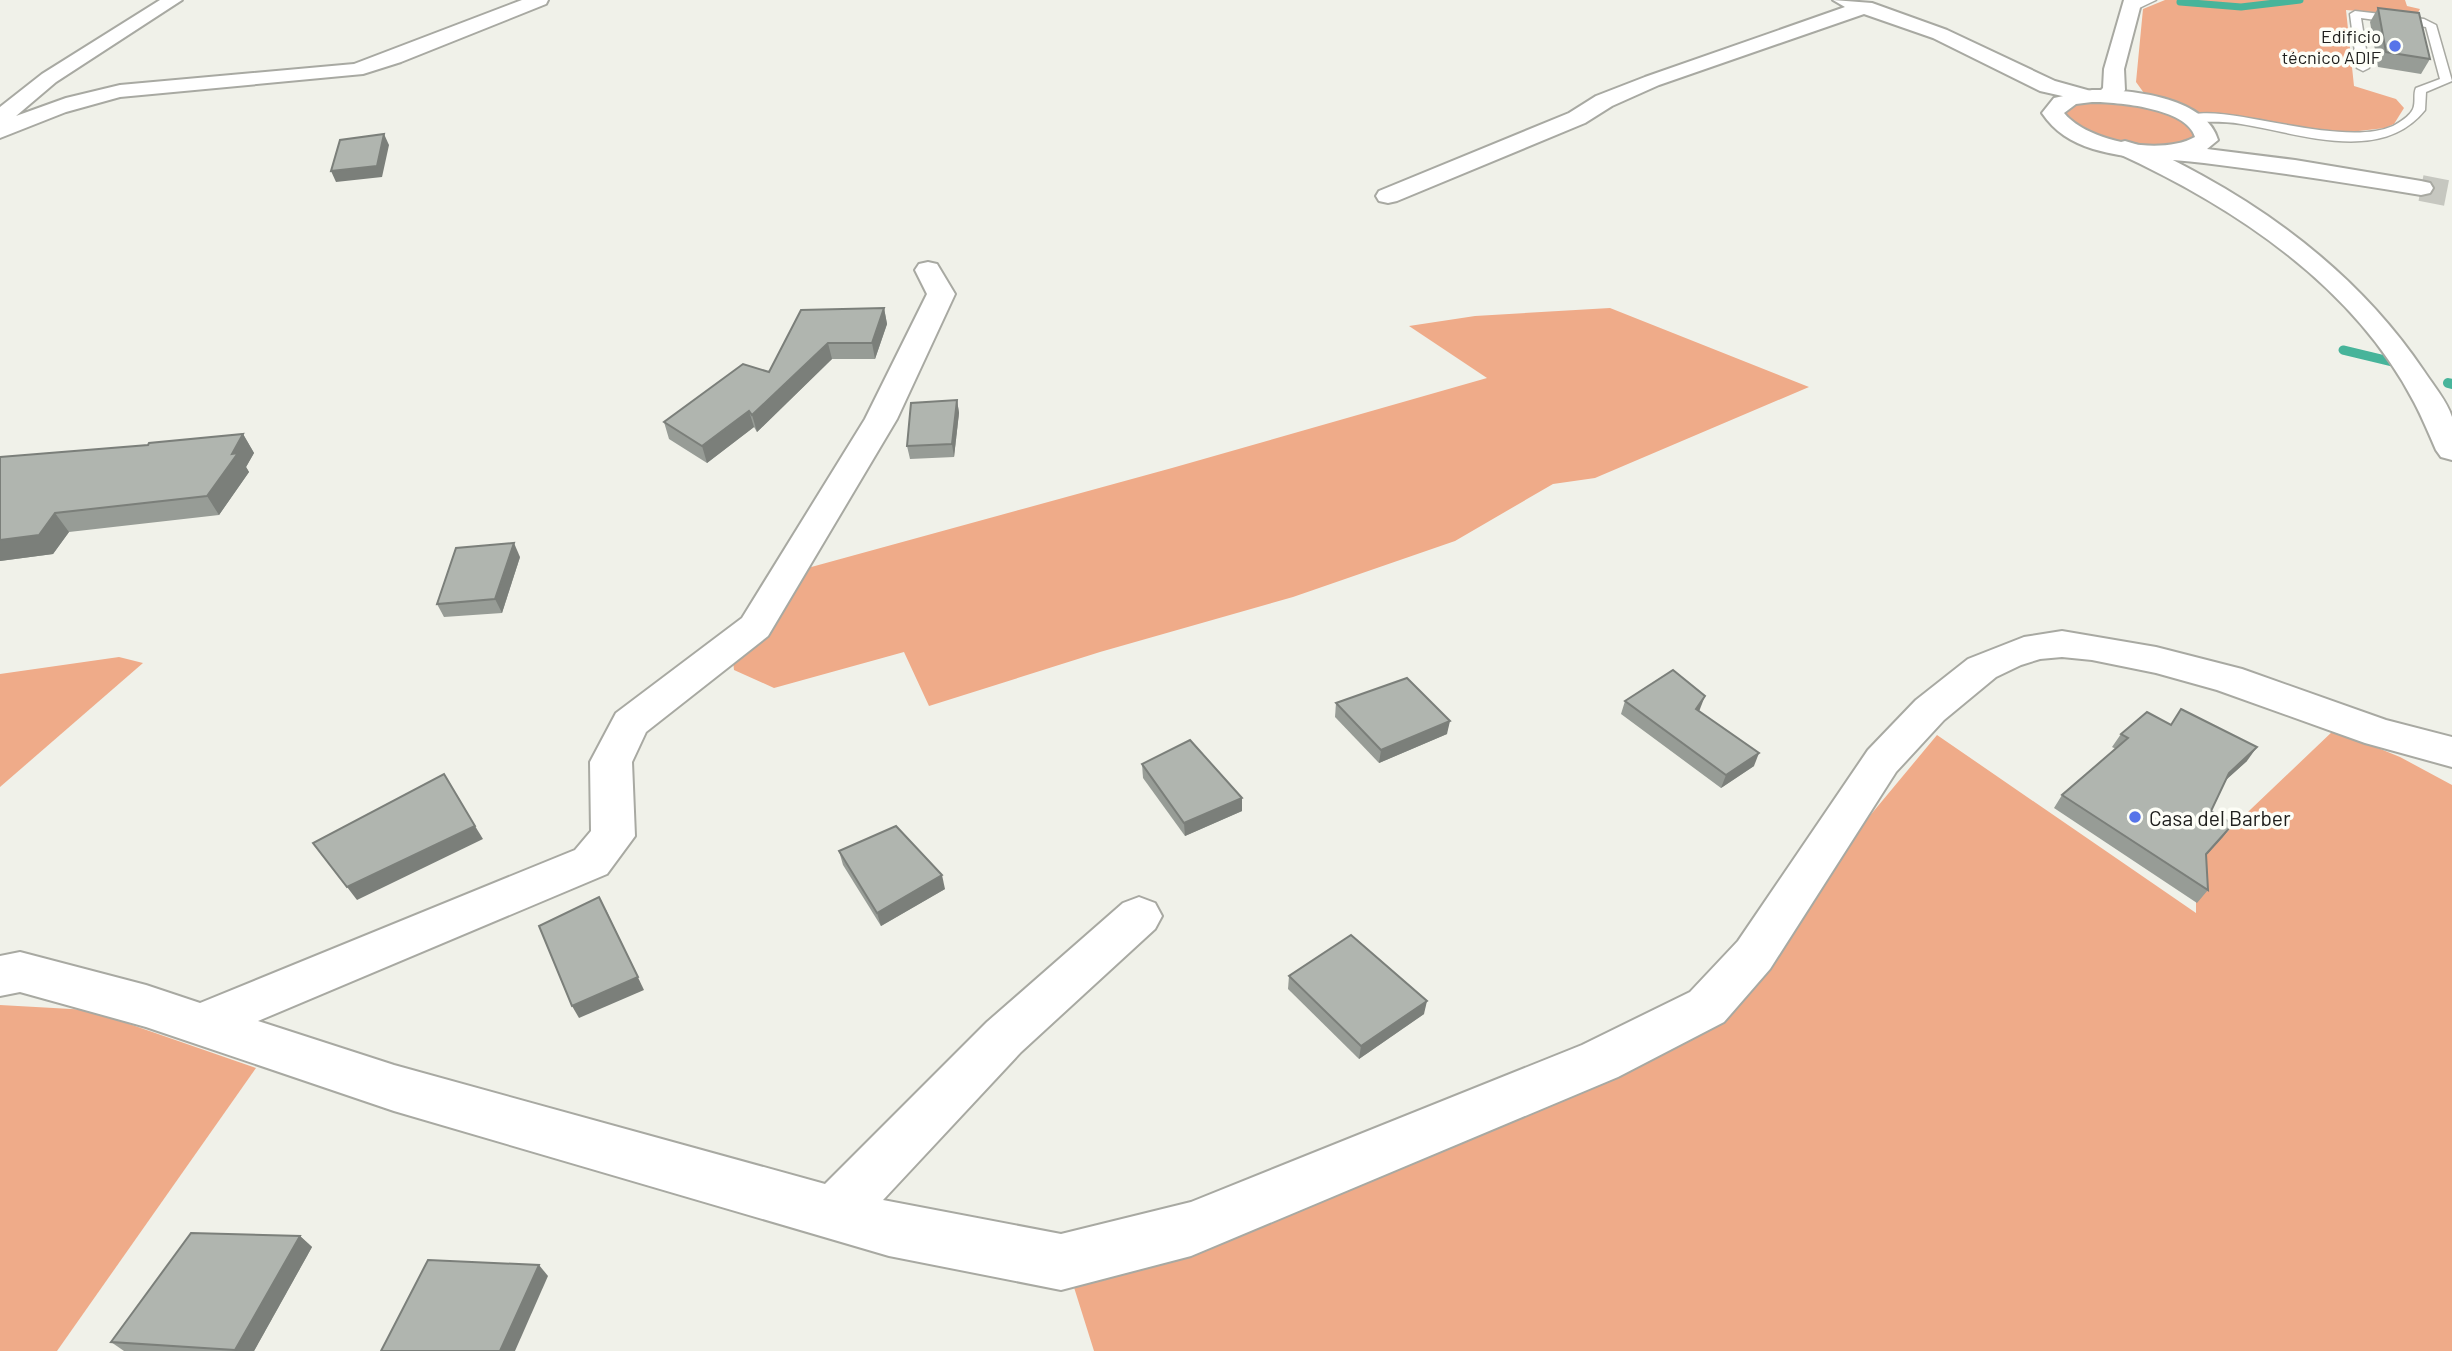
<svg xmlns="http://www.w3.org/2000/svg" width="2452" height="1351" font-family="Barlow,sans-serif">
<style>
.green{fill:#efab89}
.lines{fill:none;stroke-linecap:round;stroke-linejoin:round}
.stream-far2{stroke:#47b49a;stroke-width:7}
.stream-far1{stroke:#47b49a;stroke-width:9}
.stream{stroke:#47b49a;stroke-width:10}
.secondary-tunnel{stroke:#c6c7c0;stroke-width:26;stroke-dasharray:26 13;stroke-linecap:butt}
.service-casing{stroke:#a8a9a2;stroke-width:3}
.minor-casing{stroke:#a8a9a2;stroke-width:4}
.tertiary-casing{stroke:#a8a9a2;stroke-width:4}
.secondary-casing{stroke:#a8a9a2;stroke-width:4}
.service{fill:#fff;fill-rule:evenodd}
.minor{fill:#fff;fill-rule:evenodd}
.tertiary{fill:#fff;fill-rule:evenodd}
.secondary{fill:#fff;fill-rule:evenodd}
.wall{fill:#979c96}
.shaded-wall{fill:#7b7f7a}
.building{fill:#b0b5af;stroke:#7b7f7a;stroke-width:2}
.poi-dot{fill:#5674e9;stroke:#fdfef7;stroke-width:2.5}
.labels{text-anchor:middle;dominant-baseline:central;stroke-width:7;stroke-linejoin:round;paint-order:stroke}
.far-poi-label{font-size:18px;fill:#20201e;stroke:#fdfef7;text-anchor:end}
.poi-label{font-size:21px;fill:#20201e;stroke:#fdfef7;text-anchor:start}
</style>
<rect width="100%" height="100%" fill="#f0f1e9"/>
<g class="green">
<polygon points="2165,0 2405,0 2407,6 2420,9 2416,16 2346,10 2354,86 2396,99 2404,108 2394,124 2385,128 2341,133 2193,117 2149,100 2136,82 2143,9"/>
<polygon points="2081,99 2156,106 2202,132 2188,147 2122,146 2063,122 2061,108"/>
<polygon points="1610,308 1809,387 1595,478 1553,484 1455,541 1293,597 1100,652 929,706 904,652 774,688 734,670 732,652 804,569 1172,468 1487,378 1409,326 1475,316"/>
<polygon points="119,657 143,663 0,787 0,674"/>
<polygon points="2334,730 2400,757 2452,785 2452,1351 1094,1351 1072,1281 1571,1073 1754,955 1937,735 2196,913 2196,867 2229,830"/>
<polygon points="0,1005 89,1010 256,1068 57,1351 0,1351"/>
</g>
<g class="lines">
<polyline class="stream-far2" points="2180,2 2241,7 2300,0"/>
<polyline class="stream-far1" points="2343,350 2393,362"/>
<polyline class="stream" points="2448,383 2452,384"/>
<polyline class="secondary-tunnel" points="2421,188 2452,194"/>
<defs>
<g id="service">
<polygon points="2142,0 2156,0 2135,10 2126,8"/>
<path d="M2355,11L2424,19L2436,25L2452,81L2426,92L2425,110C2381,165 2299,133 2241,124C2225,121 2208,122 2192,122L2186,118C2212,98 2339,150 2393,126C2400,122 2410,116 2413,109C2416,102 2413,94 2416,88L2440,79L2426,27L2361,18L2369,68L2363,71L2357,68L2350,14Z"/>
</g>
<g id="minor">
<polygon points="160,0 182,0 56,82 16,116 66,98 120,85 354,64 522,0 548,0 546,4 401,62 363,74 120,97 66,112 0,138 0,107 42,74"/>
<path d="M1833,0L1872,3L1947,30L2055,81L2098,93L2103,88L2104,69L2124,0H2142L2124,69L2125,90C2118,100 2108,105 2098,99L2089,102L2040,91L1933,38L1864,14L1659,85L1612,106L1585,123L1397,201L1388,203L1379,201L1376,196L1379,191L1569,113L1596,96L1645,77L1845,7Z"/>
<polygon points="928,262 937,264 955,294 897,419 768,636 646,732 632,762 635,836 607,874 258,1021 394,1065 825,1184 987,1022 1123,903 1139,897 1155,903 1162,916 1155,929 1021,1052 883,1200 1061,1234 1191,1202 1582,1045 1690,992 1738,941 1868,750 1916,700 1968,659 2024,637 2062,631 2156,647 2242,669 2386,720 2452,737 2452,767 2365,743 2217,690 2156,673 2092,660 2062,657 2040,659 2021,665 1996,677 1944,720 1896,772 1770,969 1724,1022 1618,1077 1191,1256 1061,1290 889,1256 394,1111 146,1027 20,992 0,996 0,956 20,952 146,985 200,1003 575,850 591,831 590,762 616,713 742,618 865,419 927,294 915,270 919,264"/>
</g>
<path id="tertiary" d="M2125,141C2152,148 2179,163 2203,176C2290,224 2368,288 2424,371C2433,385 2447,401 2452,417C2452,429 2452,447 2452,460L2441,457L2436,450C2429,434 2422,417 2414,402C2353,285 2233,206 2117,153L2113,148L2117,143Z"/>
<path id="secondary" d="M2092,90C2130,89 2206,97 2218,140L2207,149L2295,160L2421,181L2430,183L2433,188L2430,193L2421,195C2349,183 2277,172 2204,163C2167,158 2129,160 2093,149C2071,142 2055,132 2042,113L2054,98ZM2092,102C2117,102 2187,108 2195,137C2161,156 2088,142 2064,113L2076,104Z"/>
</defs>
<use href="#service" class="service-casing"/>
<use href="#minor" class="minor-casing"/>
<use href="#tertiary" class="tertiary-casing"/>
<use href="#secondary" class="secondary-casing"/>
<use href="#service" class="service"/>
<use href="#minor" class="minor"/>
<use href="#tertiary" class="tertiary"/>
<use href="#secondary" class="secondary"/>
</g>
<g class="wall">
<polygon points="2378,8 2430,59 2421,74 2378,67 2370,22"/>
<polygon points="884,308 887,324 875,359 832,359 757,432 754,427 707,463 669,439 664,422 769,372"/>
<polygon points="957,400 959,413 954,457 910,459 907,446"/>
<polygon points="243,434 254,453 246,467 249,472 219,515 69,532 53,554 0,561 0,457 148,445"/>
<polygon points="520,557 502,613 444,617 437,604"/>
<polygon points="1625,701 1700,709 1699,711 1754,766 1721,788 1621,714"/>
<polygon points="1336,703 1447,734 1379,763 1335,717"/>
<polygon points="2181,709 2247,761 2226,780 2211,811 2233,824 2206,855 2208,890 2197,903 2054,808 2062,795 2116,749 2112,747 2121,734 2171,725"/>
<polygon points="1142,764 1242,811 1185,836 1143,778"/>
<polygon points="839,851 945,889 881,926 843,865"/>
<polygon points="1289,976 1424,1014 1359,1059 1288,989"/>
<polygon points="300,1236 312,1247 254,1351 124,1351 111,1342"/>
</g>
<g class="shaded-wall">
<polygon points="384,134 389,145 382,177 336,182 331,171"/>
<polygon points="884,308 887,324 875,359 872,343"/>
<polygon points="828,343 832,359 757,432 752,415"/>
<polygon points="957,400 959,413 954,457 952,444"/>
<polygon points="749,411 754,427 707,463 702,446"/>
<polygon points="243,434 254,453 246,467 249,472 219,515 207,496"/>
<polygon points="55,513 69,532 53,554 0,561 0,540"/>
<polygon points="514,543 520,557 502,613 495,599"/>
<polygon points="1705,696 1700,709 1691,723 1696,709"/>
<polygon points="1450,721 1447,734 1379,763 1381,750"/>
<polygon points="2257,747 2247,761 2219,786 2229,773"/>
<polygon points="1759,753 1754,766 1721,788 1726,775"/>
<polygon points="1242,798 1242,811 1185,836 1184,823"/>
<polygon points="2233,824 2223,837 2196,867 2206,854"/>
<polygon points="475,826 483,839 357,900 347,887"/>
<polygon points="942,875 945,889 881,926 877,913"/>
<polygon points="606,910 644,990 579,1018 572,1006"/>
<polygon points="1427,1001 1424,1014 1359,1059 1361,1046"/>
<polygon points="300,1236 312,1247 254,1351 235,1351 235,1350"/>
<polygon points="539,1265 548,1276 515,1351 500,1351"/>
</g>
<g class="building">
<polygon points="2378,8 2419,13 2430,59 2386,52"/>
<polygon points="384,134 377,166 331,171 340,140"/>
<polygon points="884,308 872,343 828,343 752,415 749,411 702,446 664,422 743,364 769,372 801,310"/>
<polygon points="957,400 952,444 907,446 911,403"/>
<polygon points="243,434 232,454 238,453 207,496 55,513 39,535 0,540 0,457 148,445 149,443"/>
<polygon points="514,543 495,599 437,604 456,548"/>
<polygon points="1673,670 1705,696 1696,709 1759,753 1726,775 1625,701"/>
<polygon points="1407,678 1450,721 1381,750 1336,703"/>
<polygon points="2181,709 2257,747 2229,773 2211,811 2233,824 2206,854 2208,890 2062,795 2128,738 2121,734 2147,712 2171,725"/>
<polygon points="1190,740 1242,798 1184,823 1142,764"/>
<polygon points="444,774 475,826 347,887 313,843"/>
<polygon points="896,826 942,875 877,913 839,851"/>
<polygon points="599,897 638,977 572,1006 539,926"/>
<polygon points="1351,935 1427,1001 1361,1046 1289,976"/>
<polygon points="191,1233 300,1236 235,1350 111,1342"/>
<polygon points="428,1260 539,1265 500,1351 381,1351"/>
</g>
<g class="poi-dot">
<circle cx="2395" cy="46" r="7"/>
<circle cx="2135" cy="817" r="7"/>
</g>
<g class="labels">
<g class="far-poi-label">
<text x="2381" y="36">Edificio<tspan x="2381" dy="21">técnico ADIF</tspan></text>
</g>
<g class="poi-label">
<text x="2149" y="817">Casa del Barber</text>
</g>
</g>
</svg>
